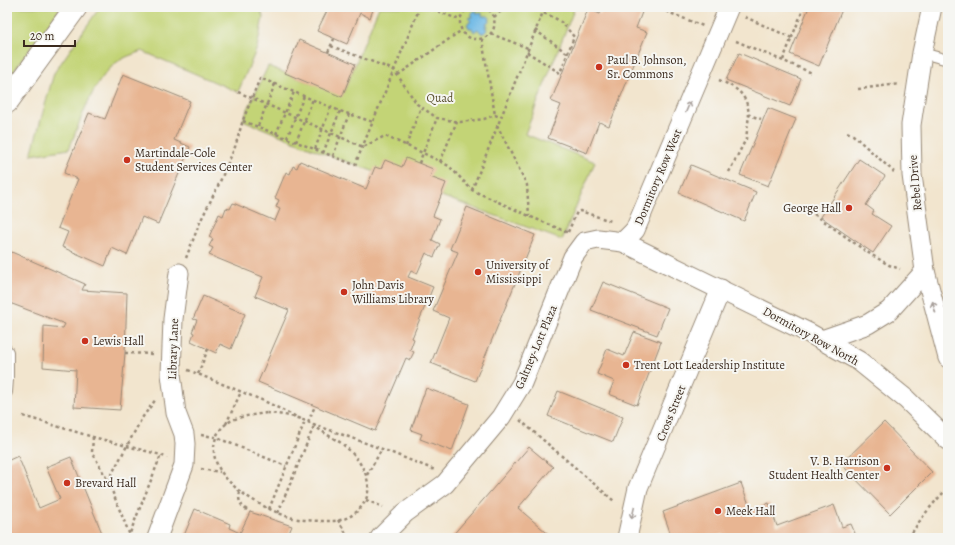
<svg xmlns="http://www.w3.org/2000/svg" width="955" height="545" font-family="Alegreya,serif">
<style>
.green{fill:#c3d476;stroke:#7f7f4a}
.water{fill:#6cb8e5;stroke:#547182}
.building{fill:#e8b592}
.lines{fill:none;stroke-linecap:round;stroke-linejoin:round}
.lane-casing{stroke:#968876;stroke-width:12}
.street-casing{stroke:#968876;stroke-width:21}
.secondary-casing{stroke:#968876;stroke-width:24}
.path{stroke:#968876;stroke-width:2.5;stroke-dasharray:3 3;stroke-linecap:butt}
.lane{stroke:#fff;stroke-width:10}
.street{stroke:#fff;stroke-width:19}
.secondary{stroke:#fff;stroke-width:22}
.oneway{stroke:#a79f9a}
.poi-dot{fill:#c8321e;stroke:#f6f6f2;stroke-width:1.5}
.labels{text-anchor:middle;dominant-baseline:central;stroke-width:4;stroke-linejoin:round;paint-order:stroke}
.poi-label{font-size:12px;fill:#3b2a1e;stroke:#f6f6f2;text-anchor:start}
.park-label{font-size:12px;fill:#5d5434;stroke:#f6f6f2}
.street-label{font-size:12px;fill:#3b2a1e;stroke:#f6f6f2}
</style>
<rect width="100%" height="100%" fill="#f6f6f2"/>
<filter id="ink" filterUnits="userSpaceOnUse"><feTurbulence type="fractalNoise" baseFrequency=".025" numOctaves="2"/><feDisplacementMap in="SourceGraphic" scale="8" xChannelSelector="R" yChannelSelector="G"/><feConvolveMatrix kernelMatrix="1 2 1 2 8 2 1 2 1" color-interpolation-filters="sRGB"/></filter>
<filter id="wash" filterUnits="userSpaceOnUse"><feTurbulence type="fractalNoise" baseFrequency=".012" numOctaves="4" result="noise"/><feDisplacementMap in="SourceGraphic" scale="16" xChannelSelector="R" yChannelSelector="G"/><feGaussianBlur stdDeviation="0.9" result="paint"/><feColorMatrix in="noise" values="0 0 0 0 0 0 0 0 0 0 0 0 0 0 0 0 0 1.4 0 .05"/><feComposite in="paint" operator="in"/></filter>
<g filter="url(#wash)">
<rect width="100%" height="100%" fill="#f2e5ce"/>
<g class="green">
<polygon points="7,7 61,7 7,80"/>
<path d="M100,7H260L263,17L257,48L238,92L142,51C134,54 124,57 117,62C91,83 81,120 69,149L31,155L54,73Z"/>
<polygon points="379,7 575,7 525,134 595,162 562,240 323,153 243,120 268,66 342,96"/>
</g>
<polygon class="water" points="474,11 477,11 477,14 482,13 482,16 488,16 490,18 489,22 486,23 488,26 485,26 487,30 484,33 481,33 478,29 474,32 472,28 469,28 467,24 471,21 468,18 472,17 472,13"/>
<g id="blocks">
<g class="building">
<polygon points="329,7 374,7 370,18 360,13 347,44 317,31"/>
<polygon points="603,7 644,7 636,28 647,32 609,126 599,122 587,153 548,138 561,105 551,101 588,9 600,14"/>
<polygon points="809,7 843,7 819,66 790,54"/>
<polygon points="299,40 355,64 342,97 285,73"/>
<polygon points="739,53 801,79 790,106 726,80"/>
<polygon points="123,74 190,101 174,140 190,147 158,224 142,217 127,255 112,248 105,266 62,247 68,232 58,228 78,179 64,173 89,113 105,119"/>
<polygon points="768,108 796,119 768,186 740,175"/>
<polygon points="406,158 433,169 430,177 446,183 433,216 440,219 432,240 440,244 434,257 426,253 417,274 411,271 408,277 433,287 412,338 414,339 410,350 414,352 410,360 406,358 375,431 258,382 289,310 255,296 263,277 209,255 213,248 209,246 213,239 209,237 219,214 223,216 226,208 230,209 233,203 275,221 280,209 276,207 279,200 275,198 286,172 290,174 293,166 297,168 300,161 366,189 375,167 381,169 385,160 402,167"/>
<polygon points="859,159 885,176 866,205 874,211 872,214 891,226 873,253 821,217"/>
<polygon points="691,165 756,192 744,221 679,193"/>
<polygon points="467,207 535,235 475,381 431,363 449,318 433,311 458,252 450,249"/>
<polygon points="7,250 85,284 82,290 127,293 125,353 120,410 74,407 76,370 43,367 44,326 63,328 65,324 7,302"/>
<polygon points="603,282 668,308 657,335 591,310"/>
<polygon points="203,296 245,314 231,349 220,344 216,353 191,341 194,333 192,332 197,320 193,319"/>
<polygon points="634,332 661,342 637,405 609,394 614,381 597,374 607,349 624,356"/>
<polygon points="426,388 469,404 452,451 420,439 422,434 411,430"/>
<polygon points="558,391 623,417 613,442 548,416"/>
<polygon points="884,422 932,472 890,514 841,464"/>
<polygon points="529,447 553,467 518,508 553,538 451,538 451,537"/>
<polygon points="18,456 39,508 60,499 46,467 71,457 104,538 7,538 7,461"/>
<polygon points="741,483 751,510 769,503 777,526 834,505 842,527 851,524 857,538 724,538 723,534 711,538 672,538 663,512"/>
<polygon points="195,509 230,524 229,528 240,533 250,512 292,526 287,538 183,538"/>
</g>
</g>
</g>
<g filter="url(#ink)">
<use href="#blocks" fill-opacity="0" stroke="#968876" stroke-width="1"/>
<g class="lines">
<defs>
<g id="lane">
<polyline points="922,53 948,60"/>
<polyline points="7,350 8,352 8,379 7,392"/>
</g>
<g id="street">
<polyline points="932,7 922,53 911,125 912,175 925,271 948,358"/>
<polyline points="623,242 635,230 729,7"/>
<polyline points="822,340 868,324 889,311 925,271"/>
<polyline points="157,538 184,465 185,444 184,434 176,413 171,374 173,319 179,273"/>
<polyline points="380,538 405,513 445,484 501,417 522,383 573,257 584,242 598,239 623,242 809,333 859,361 906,399 948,440"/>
<polyline points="627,538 638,488 721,289"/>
</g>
<polyline id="secondary" points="7,102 76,7"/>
</defs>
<use href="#lane" class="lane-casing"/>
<use href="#street" class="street-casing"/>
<use href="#secondary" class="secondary-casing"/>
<g class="path">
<polyline points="427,7 460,20"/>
<polyline points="455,7 465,11"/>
<path d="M470,7C464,10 460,16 460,23C461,47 499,43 494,19C493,14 490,10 485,7"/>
<polyline points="655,7 703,26"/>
<polyline points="666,12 668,7"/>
<polyline points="494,17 506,7"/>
<polyline points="745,17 792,38"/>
<polyline points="535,30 567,53"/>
<polyline points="491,34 528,48"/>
<polyline points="482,39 495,115"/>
<polyline points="736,41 812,73"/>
<polyline points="331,46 394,70 417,104 437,118 460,122 484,119 495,115 500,117"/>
<polyline points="328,52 334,39"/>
<path d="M527,52L560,73L574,37C563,23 560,19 543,13"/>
<polyline points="783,60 804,7"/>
<polyline points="398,75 462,30"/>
<path d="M719,80C737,88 747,94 749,115L761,119"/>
<polyline points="858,89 899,84"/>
<polyline points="238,92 363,147 385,136 423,153 449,166 472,190 529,216 569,233"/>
<polyline points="243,121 355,165 420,7"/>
<polyline points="497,125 527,185 529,216"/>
<polyline points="258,126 275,84"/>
<polyline points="847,132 853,135 894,172"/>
<polyline points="276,134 294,92"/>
<polyline points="287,138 304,96"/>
<polyline points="296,142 313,99"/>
<polyline points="406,146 421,107"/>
<polyline points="315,149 331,107"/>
<polyline points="323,153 340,111"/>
<polyline points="333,156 349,114"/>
<polyline points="440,162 457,121"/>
<polyline points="419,163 437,118"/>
<polyline points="729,172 746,139 749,115"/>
<polyline points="472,190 545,7"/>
<polyline points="814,214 867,252 889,265 900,269"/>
<polyline points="568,232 577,212 580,211 611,221"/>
<polyline points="186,258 200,222 219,184 235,147 243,120 260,78 340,111 373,122"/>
<polyline points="125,353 155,354"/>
<polyline points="188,370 264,401 301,419"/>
<polyline points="198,374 208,349"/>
<path d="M267,413C280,414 295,416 308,422C313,424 318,429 323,432C329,436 335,439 341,443C358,456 377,482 364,503C358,513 347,520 334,521C320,521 303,521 289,517C262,508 211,481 214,447C215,438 218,430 226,424C236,416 254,415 267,413Z"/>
<polyline points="23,416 93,437 161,455 167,458"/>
<polyline points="520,420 614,501"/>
<polyline points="308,422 315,406"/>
<polyline points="226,424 241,392"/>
<polyline points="313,424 382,449 435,470"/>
<polyline points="201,435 215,437 286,466"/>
<polyline points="93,437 92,452 108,481 131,538"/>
<polyline points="201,469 220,472"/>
<polyline points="367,475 382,449"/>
<polyline points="108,481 142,418 156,399"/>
<path d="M240,492C237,502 242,507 250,512"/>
<polyline points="366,500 383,507"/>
<polyline points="269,509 305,421"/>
<polyline points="278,513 314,426"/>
<polyline points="338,520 349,538"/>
<polyline points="128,538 161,455"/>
<path d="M909,538C920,519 932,504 948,488"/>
</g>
<use href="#lane" class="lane"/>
<use href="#street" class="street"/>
<use href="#secondary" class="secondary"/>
</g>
<defs><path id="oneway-shaft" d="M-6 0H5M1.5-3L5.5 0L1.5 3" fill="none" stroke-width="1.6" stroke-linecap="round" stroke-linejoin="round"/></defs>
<g class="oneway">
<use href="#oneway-shaft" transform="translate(688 107) rotate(-67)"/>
<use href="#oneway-shaft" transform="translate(934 307) rotate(-105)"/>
<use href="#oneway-shaft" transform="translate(633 513) rotate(103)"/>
</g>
</g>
<g class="poi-dot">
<circle cx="599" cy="67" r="4"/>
<circle cx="127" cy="160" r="4"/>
<circle cx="849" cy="208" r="4"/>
<circle cx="478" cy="272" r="4"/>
<circle cx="344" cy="292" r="4"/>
<circle cx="85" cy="341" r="4"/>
<circle cx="626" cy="365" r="4"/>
<circle cx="887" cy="468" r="4"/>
<circle cx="67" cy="483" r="4"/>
<circle cx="718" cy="511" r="4"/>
</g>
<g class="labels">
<g class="poi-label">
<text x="607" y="60">Paul B. Johnson,<tspan x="607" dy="14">Sr. Commons</tspan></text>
<text x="135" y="153">Martindale-Cole<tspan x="135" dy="14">Student Services Center</tspan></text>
<text x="841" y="208" text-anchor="end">George Hall</text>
<text x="486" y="265">University of<tspan x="486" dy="14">Mississippi</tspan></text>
<text x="352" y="285">John Davis<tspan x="352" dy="14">Williams Library</tspan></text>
<text x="93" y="341">Lewis Hall</text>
<text x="634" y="365">Trent Lott Leadership Institute</text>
<text x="879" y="461" text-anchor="end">V. B. Harrison<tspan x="879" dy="14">Student Health Center</tspan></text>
<text x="75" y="483">Brevard Hall</text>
<text x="726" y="511">Meek Hall</text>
</g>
<g class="park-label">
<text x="440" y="98">Quad</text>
</g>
<g class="street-label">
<text transform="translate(658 177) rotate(-67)">Dormitory Row West</text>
<text transform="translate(915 183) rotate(-95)">Rebel Drive</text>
<text transform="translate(811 336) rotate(29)">Dormitory Row North</text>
<text transform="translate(536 347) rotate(-67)">Galtney-Lott Plaza</text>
<text transform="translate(173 349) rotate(-88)">Library Lane</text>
<text transform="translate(671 413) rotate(-68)">Cross Street</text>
</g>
</g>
<rect width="955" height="545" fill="none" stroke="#f6f6f2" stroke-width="24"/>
<path d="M24 40v6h51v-6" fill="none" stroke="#3b2a1e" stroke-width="2"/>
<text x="30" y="40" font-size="12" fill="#3b2a1e" stroke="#f6f6f2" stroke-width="3" paint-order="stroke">20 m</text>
</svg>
